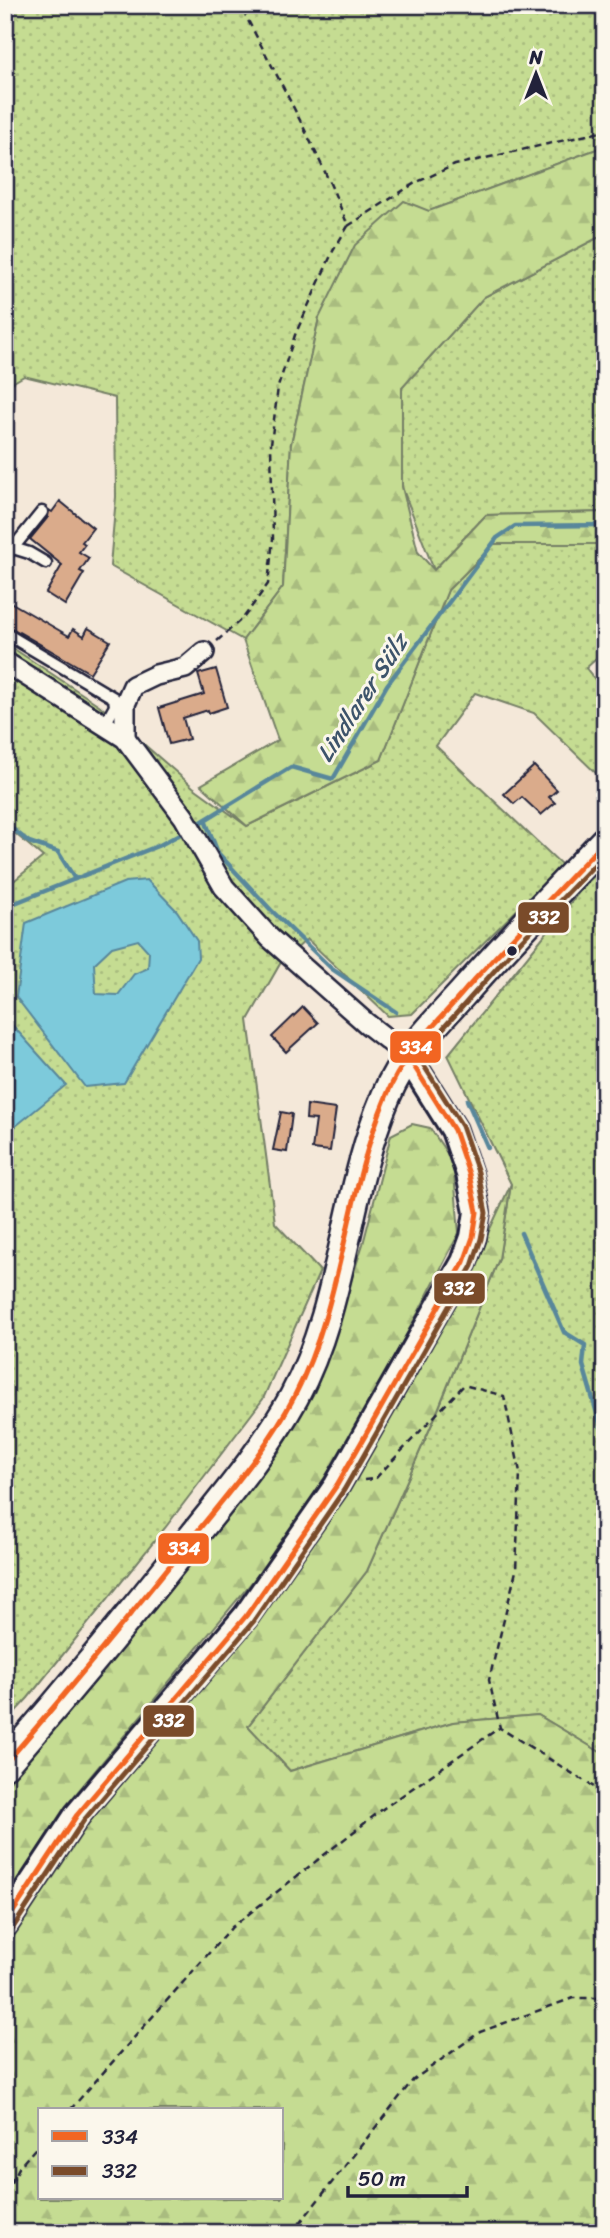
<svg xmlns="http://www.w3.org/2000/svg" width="610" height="2238" font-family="Sriracha,sans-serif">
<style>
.grass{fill:url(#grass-dots);stroke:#747f66;stroke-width:2}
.forest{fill:url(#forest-firs);stroke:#747f66;stroke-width:2;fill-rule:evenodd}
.water{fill:#7dcadb;stroke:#59879b;stroke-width:2;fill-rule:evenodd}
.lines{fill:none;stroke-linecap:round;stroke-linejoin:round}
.stream{stroke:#59879b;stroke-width:4.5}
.building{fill:#daab8b;stroke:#22223b;stroke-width:2}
.service-casing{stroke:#22223b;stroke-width:15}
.minor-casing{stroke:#22223b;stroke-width:24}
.tertiary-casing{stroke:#22223b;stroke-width:30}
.secondary-casing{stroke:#22223b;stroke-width:33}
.path{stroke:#22223b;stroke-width:2.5;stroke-dasharray:7 5;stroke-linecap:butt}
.service{stroke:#fbf7ec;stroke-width:10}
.minor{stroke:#fbf7ec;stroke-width:19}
.tertiary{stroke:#fbf7ec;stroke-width:24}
.secondary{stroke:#fbf7ec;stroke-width:28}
.bus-1-casing{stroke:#fbf7ec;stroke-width:10}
.bus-2-casing{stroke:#fbf7ec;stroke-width:10}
.bus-1{stroke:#f26522;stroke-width:5}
.bus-2{stroke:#7a4b2a;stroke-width:5}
.bus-dot{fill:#22223b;stroke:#fbf7ec;stroke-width:2.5}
.labels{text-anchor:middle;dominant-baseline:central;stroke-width:6;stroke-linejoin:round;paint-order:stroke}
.water-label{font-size:24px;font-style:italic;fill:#3d546b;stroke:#fbf7ec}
.line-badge{stroke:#fbf7ec;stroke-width:2.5}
.badge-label{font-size:19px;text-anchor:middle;font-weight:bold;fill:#fff}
</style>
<defs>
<pattern id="grass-dots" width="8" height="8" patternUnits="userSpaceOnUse" patternTransform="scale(1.75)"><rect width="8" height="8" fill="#c5dc92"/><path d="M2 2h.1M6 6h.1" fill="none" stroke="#a9bc7f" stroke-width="1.8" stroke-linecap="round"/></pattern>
<pattern id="forest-firs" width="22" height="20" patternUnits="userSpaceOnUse" patternTransform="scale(1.75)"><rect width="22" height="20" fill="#c5dc92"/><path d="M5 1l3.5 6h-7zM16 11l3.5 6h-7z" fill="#a9bc7f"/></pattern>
</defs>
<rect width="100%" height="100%" fill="#f4e8d9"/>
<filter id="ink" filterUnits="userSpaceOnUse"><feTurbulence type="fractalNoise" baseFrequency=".0143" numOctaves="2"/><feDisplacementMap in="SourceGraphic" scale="14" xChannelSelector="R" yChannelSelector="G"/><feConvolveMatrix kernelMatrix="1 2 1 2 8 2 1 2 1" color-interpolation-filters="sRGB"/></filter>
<g filter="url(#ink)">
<g class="grass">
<polygon points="5,5 605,5 605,146 429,211 319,318 291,444 283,587 243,640 110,566 116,497 115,398 24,376 5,387"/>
<polygon points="605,234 605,512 486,515 434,570 402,487 402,387 484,297"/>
<polygon points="494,544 605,544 605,651 586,668 605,692 605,782 534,713 475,693 436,746 562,865 412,1014 388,1016 307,939 280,964 248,1020 275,1223 320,1271 263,1399 165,1528 28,1698 5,1723 5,888 43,857 5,825 5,643 99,705 193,787 247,826 381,760 448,590"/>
<polygon points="605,865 605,1755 538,1715 453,1722 290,1771 248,1726 367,1571 435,1417 499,1259 511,1184 448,1055 584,886"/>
</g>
<g class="forest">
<polygon points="605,146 605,234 484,297 402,388 402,487 418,552 434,570 486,515 605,512 605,544 494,544 448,590 381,760 247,826 201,785 278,740 243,640 283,587 291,444 319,318 355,245 404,201 429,211"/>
<polygon points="412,1124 430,1128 453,1162 459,1233 418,1313 352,1435 276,1553 65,1807 5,1901 5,1787 279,1452 315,1391 363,1244 391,1135"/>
<path d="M511,1184L499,1259L435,1417L367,1571L248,1726L290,1771L453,1722L538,1715L605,1755V2233H5V1950L97,1811L308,1550L413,1381L453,1308ZM40,2110H282V2198H40Z"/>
</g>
<g class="water">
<path d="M147,880L177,911L197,941L198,958L124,1083L85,1087L16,997L26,923L125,882ZM138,940L149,952L148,968L134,974L118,995L96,994L94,964L112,947Z"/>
<polygon points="5,1017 66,1085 5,1135"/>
</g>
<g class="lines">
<g class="stream">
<polyline points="205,820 218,853 271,910 332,969 396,1012"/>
<polyline points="5,823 29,842 58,852 75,879"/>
<polyline points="195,826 291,767 333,779 387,685 497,538 515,526 605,525"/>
<polyline points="5,907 160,845 184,832"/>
<polyline points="467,1100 488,1148"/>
<polyline points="521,1233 564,1332 585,1345 583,1365 605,1441"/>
</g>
</g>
<g class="building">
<polygon points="60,501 93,528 82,542 85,544 79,552 89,558 80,571 84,573 65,605 46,593 62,565 30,539 48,517 49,510 52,512"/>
<polygon points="5,599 69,636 73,629 84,636 88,628 110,641 90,673 5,624"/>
<polygon points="216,669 227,707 209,713 208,710 183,718 189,739 169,744 159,708 204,694 198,674"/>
<polygon points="534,766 557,790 549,797 555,803 541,815 522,797 514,804 504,794"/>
<polygon points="303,1007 318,1023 286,1052 272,1037"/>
<polygon points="307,1105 336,1109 330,1151 312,1149 316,1120 306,1119"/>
<polygon points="281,1112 292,1114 287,1152 273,1150"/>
</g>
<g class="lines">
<defs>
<g id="service">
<polyline points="13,548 42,512"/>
<polyline points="5,556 13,548 29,553 46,563"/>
<polyline points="5,633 114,698 115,706 104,726"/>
</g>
<g id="minor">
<polyline points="5,662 125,738 184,817 224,887 270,938 366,1023 407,1055"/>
<polyline points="125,738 125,704 133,686 156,675 185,668 204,652"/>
</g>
<polyline id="tertiary" points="5,1924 77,1815 246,1616 337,1485 464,1262 473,1237 477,1212 469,1174 454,1130 407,1055"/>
<path id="secondary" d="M5,1764C69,1690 131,1615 192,1538C228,1493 266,1448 294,1397C344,1304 345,1192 386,1096C403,1055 434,1025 463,993C509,941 557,891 605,841"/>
</defs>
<use href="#service" class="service-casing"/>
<use href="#minor" class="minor-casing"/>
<use href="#tertiary" class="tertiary-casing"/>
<use href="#secondary" class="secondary-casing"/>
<g class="path">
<polyline points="348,226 415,183 455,165 605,131"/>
<path d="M217,641L244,617L268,584L273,539L271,444L278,387L295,335L333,251L348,226C318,150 278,78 240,5"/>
<polyline points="364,1480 375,1479 464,1385 504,1396 520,1472 516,1571 489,1680 500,1728 605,1794"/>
<polyline points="70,2110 232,1927 384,1808 499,1728"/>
<polyline points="5,2194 20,2166 40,2143"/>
<polyline points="292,2233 413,2080 480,2032 573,1998 605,1998"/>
</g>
<use href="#service" class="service"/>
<use href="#minor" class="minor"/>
<use href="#tertiary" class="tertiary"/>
<use href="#secondary" class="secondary"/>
<defs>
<g id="bus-1">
<path d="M5,1764C69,1690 131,1614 192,1538C228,1493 267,1449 294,1397C343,1303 345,1194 386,1097C403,1054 437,1023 466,989C511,939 558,890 605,841"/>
<polyline points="5,1924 77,1815 246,1616 337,1485 464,1262 473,1237 477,1212 469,1174 454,1130 407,1055"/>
</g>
<g id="bus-2">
<polyline points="414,1061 520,942 605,854"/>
<polyline points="12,1929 84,1820 253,1622 344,1490 472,1266 481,1239 486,1213 478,1172 462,1126 414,1050"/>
</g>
</defs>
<use href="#bus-1" class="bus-1-casing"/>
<use href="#bus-2" class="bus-2-casing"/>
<use href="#bus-1" class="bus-1"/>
<use href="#bus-2" class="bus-2"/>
</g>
</g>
<circle class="bus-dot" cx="512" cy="951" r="6"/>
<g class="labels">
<g class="water-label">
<text transform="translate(362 698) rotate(-57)">Lindlarer Sülz</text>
</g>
</g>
<g class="line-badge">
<rect x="517" y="901" width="53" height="33" rx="7" fill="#7a4b2a"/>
<rect x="389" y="1030" width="53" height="34" rx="7" fill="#f26522"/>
<rect x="433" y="1272" width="53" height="33" rx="7" fill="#7a4b2a"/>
<rect x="157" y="1532" width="53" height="33" rx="7" fill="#f26522"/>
<rect x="142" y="1704" width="53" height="34" rx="7" fill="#7a4b2a"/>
</g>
<g class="badge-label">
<text x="544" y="924">332</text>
<text x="416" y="1054">334</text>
<text x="459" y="1295">332</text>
<text x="184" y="1555">334</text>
<text x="169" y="1727">332</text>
</g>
<rect width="610" height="2238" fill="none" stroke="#fbf7ec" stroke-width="28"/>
<rect x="14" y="14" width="582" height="2210" fill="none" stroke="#22223b" stroke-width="2.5" filter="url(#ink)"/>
<rect x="38" y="2108" width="245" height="91" fill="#fbf7ec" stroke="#a4a2a5" stroke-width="2"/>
<rect x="52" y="2131" width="35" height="10" fill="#f26522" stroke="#a4a2a5" stroke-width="2"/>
<text x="102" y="2144" font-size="21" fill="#22223b">334</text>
<rect x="52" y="2166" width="35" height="10" fill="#7a4b2a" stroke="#a4a2a5" stroke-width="2"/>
<text x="102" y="2178" font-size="21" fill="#22223b">332</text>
<g transform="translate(536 74)" stroke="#fbf7ec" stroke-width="5" paint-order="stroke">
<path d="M0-5L12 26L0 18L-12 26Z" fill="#22223b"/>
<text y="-10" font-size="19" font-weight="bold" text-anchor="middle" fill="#22223b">N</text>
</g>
<path d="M348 2186v10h119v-10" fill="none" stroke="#22223b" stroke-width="3.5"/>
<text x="358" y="2186" font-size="21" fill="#22223b" stroke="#fbf7ec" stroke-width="5" paint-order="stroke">50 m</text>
</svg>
